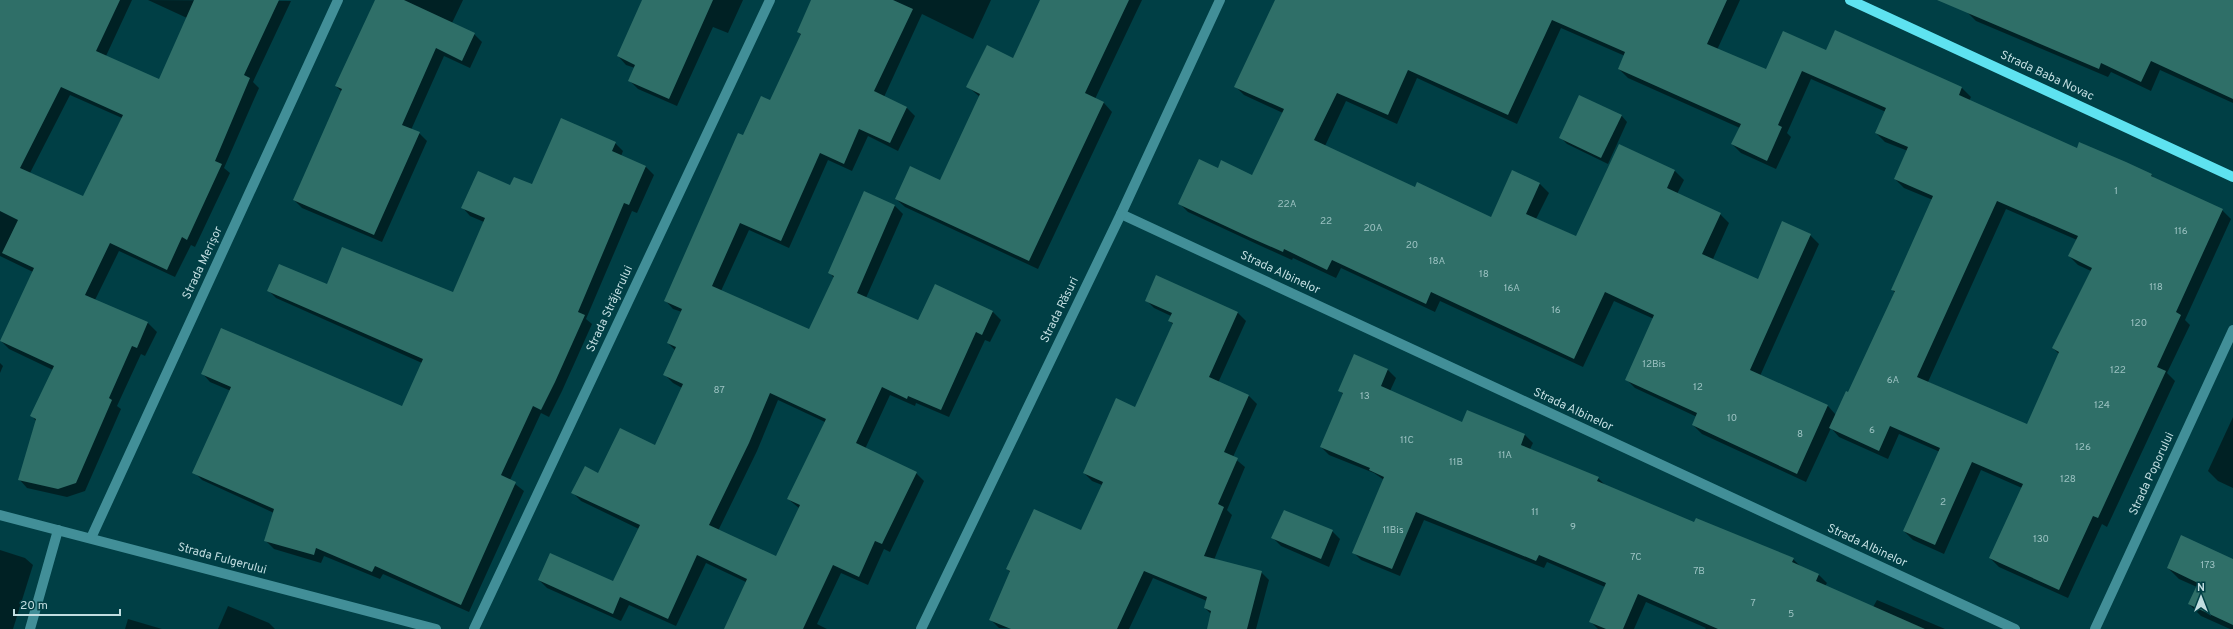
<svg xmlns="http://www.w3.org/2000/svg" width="2233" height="629" font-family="Overpass,sans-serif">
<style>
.shadow{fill:#0007;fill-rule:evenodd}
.building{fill:#2f6f68;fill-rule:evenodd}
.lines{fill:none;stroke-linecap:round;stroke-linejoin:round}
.minor{stroke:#428f98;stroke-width:10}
.major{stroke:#5ee2f0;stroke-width:10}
.labels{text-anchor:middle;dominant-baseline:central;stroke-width:3;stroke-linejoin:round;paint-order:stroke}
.number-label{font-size:10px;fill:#9cc2c2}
.street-label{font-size:12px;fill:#c1dde0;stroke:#003f45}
</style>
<rect width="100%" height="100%" fill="#003f45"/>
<g class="shadow">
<path d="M0,0H132L106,56L159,81L187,18L148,0L291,1L253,82L259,88L224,168L230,173L195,247L191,245L175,277L119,251L95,300L148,323L157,332L145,356L141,354L117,406L121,409L85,491L67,497L27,488L19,479L36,421L32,416L53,370L9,349L1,341L33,272L0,256ZM70,95L122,118L83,198L30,173Z"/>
<polygon points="376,0 463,0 452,23 474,34 482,42 470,68 444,56 411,130 419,133 427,141 382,242 302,208 294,200 342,92 336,86"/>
<polygon points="643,0 743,0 728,33 713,27 677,106 638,89 629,80 635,68 626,65 618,56"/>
<path d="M812,0H991L973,39L922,14L884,97L907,108L915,116L898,151L868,136L852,171L828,160L789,248L749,230L721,291L809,330L834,278L830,273L865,192L895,206L903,214L866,298L919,321L993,312L1001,320L990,342L985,340L949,417L916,403L915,406L890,395L865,449L916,473L924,481L890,552L884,549L868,585L841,573L817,624L827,629H725L746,582L706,563L676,626L629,605L621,621L547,588L539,580L613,582L639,529L581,501L573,493L599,474L656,446L682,388L673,383L665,375L675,350L668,343L682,312L673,309L665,300L744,137L771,101L801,35L798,32ZM778,400L825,422L788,499L799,508L776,558L718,531L757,451Z"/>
<polygon points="1041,0 1142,0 1095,99 1104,103 1112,112 1038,269 905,207 896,199 940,181 980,97 967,86 1013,59"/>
<path d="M1315,0H1740L1717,50L1766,71L1827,51L1836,31L1962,88L1971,97L1969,101L2077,149L2151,175L2156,180L2222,210L2231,219L2185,320L2190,325L2167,373L2175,381L2107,527L2102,524L2068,598L1999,567L1990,558L2022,488L1981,470L1944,554L1913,540L1904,531L1940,452L1899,434L1888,459L1839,437L1831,428L1806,482L1702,434L1693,425L1697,417L1635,388L1626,379L1654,319L1614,301L1583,367L1440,301L1435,312L1341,268L1336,278L1293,258L1292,260L1261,246L1188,212L1179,203L1218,169L1252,176L1283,113L1244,95L1235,86ZM1561,28L1625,56L1619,69L1628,78L1740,128L1732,144L1741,153L1776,169L1791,137L1787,133L1811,79L1886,112L1876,133L1885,142L1908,151L1895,179L1904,188L1933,200L1892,289L1895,293L1849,394L1836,415L1828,406L1760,376L1819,244L1810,235L1758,280L1713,259L1729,223L1720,214L1677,194L1684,180L1675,171L1620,145L1577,237L1536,219L1549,193L1540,184L1512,171L1491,218L1415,188L1325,146L1346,101L1397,124L1417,78L1517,124ZM2006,209L2077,240L2069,256L2078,265L2091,271L2053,348L2059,354L2027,426L1928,382Z"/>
<polygon points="1968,0 2233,0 2233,103 2160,70 2151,91 2111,72 2108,77 1976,21 1967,12"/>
<polygon points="1621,115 1627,122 1608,164 1567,144 1561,138"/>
<polygon points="615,143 623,151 621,156 646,167 654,175 637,213 632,211 586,319 592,324 562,391 549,417 541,413 510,480 524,491 469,612 383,574 380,579 324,556 321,563 274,549 266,541 274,513 202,480 194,472 231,391 210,382 203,374 403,407 422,363 276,298 268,290 327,286 453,293 484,222 470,216 463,208 511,186 533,186"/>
<polygon points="1157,277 1238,313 1246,321 1218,383 1249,396 1257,404 1233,457 1245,467 1227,510 1232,515 1214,560 1261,572 1269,580 1256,629 1208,629 1211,614 1205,608 1207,601 1153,578 1129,629 999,628 991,620 1010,572 1007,569 1081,532 1102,485 1092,481 1084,473 1136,408 1173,324 1169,321 1171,316 1154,308 1146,300"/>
<polygon points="1354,356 1388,370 1396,378 1390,391 1463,424 1468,411 1525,435 1533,443 1530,449 1598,478 1605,485 1695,524 1793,559 1801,567 1819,575 1827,583 1825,586 1873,607 1877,600 1945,629 1705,629 1706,628 1646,602 1634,629 1598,629 1591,622 1605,587 1547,562 1544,568 1424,520 1400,576 1361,560 1353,552 1384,480 1374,473 1329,455 1321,447 1343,394 1339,390"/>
<polygon points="0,363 3,366 0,373"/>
<polygon points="2233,417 2233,488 2218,481 2208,471"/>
<polygon points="1332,531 1340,539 1329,567 1281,546 1273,538"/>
<polygon points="0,550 25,558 33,565 13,629 0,629"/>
<polygon points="2233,561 2233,629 2230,629 2201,616 2189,604 2197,587 2179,579 2168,568"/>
<polygon points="228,606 269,623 275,629 218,629"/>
<polygon points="128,619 162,629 125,629"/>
</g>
<g class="building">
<path d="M0,0H120L96,51L159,79L194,0H279L244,75L250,78L215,161L222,164L187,240L182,237L167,270L110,243L85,295L148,322L137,348L132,346L109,398L112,400L76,483L58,489L18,480L36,419L30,416L54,366L0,341L34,268L2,253L18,220L0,211ZM61,87L123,115L83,196L20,168Z"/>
<polygon points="375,0 404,0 475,33 462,61 436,48 402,125 420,132 374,235 293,200 342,89 335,86"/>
<polygon points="642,0 713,0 669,99 628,81 635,65 617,56"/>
<path d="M811,0H893L913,9L874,91L907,107L890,143L859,129L844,164L820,153L781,241L740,223L712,286L809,329L834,276L828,273L864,191L895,205L857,293L918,320L935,284L993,311L982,335L976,332L941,410L908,396L907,399L882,387L856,443L917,472L882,544L875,541L859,577L833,565L803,629H724L747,579L697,555L668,619L620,597L613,614L538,580L550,553L613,581L640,525L571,493L585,466L598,473L620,428L655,445L683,384L663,375L676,347L667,343L682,309L664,301L738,133L743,135L761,96L770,100L801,34L797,32ZM770,393L826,419L787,499L800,505L776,556L709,525L749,443Z"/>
<polygon points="1040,0 1129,0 1085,93 1104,102 1029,261 895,199 910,166 940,180 980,94 966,87 987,45 1013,58"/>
<path d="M1275,0H1727L1707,44L1766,69L1783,31L1826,50L1835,30L1962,87L1959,95L2077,148L2079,142L2126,162L2152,174L2151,176L2223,209L2176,312L2181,315L2157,367L2166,371L2098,518L2093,516L2059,590L1989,558L2023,484L1972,462L1935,545L1903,531L1940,448L1890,426L1879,451L1829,428L1846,391L1848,392L1895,291L1891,290L1933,196L1894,179L1908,147L1875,133L1886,108L1802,71L1778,125L1782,127L1767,161L1731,144L1741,124L1618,69L1625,52L1552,20L1508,115L1408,70L1388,115L1337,93L1314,140L1415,187L1417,182L1491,217L1512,170L1540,183L1526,214L1576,236L1619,144L1675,170L1667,188L1721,213L1702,254L1758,279L1782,221L1811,234L1750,370L1828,405L1797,474L1692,425L1697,413L1625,380L1654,315L1605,292L1574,359L1431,292L1426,304L1332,260L1327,270L1284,249L1283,252L1251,238L1178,204L1199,159L1218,168L1221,160L1252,175L1284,109L1234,87ZM1997,201L2078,236L2068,256L2092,268L2052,348L2059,352L2027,424L1917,377Z"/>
<polygon points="1937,0 2233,0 2233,99 2151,61 2141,82 2101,63 2099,69"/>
<polygon points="1579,95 1622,115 1601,158 1559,138"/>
<polygon points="561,118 616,142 612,151 646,166 629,205 624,203 578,312 585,315 555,382 541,410 533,406 501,475 516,482 461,605 375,566 372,572 316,548 314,555 264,541 274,509 192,473 231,387 201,374 221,328 402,406 423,359 267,291 279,264 327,284 342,247 453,292 485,218 461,208 478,171 510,185 514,177 532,184"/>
<polygon points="1156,275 1238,312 1209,377 1249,395 1224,452 1238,458 1218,504 1224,507 1204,556 1262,571 1247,629 1207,629 1211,611 1204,608 1207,597 1144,571 1117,629 1011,629 989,620 1010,571 1006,569 1034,509 1081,530 1103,482 1083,473 1116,398 1135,407 1173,323 1168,321 1172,313 1145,301"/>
<polygon points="1354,354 1388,369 1381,386 1462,422 1467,410 1525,434 1521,445 1599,477 1597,481 1694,522 1696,518 1794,558 1792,562 1819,574 1816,581 1925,629 1718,629 1638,594 1623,629 1606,629 1589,622 1606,583 1539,555 1536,561 1416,512 1392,569 1352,553 1384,477 1369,470 1370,468 1320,447 1343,393 1338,391"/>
<polygon points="1284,510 1333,530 1321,559 1271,538"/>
<polygon points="2181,535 2233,559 2233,625 2188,604 2198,583 2167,568"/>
</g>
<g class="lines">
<g class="minor">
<polyline points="1121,214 2015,629"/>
<polyline points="0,515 436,629"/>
<polyline points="91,538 338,0"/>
<polyline points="30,629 58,530"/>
<polyline points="474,629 770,0"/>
<polyline points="921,629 1121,214 1220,0"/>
<polyline points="2095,629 2233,330"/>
</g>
<polyline class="major" points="1850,0 2233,177"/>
</g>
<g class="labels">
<g class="number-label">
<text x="2116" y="191">1</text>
<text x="1287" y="204">22A</text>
<text x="1326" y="221">22</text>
<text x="1373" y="228">20A</text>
<text x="2181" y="231">116</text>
<text x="1412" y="245">20</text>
<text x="1437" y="261">18A</text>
<text x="1484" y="274">18</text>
<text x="2156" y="287">118</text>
<text x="1512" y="288">16A</text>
<text x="1556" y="310">16</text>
<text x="2139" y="323">120</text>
<text x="1654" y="364">12Bis</text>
<text x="2118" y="370">122</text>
<text x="1893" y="380">6A</text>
<text x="1698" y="387">12</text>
<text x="719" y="390">87</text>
<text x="1365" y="396">13</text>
<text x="2102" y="405">124</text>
<text x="1732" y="418">10</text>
<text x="1872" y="430">6</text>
<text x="1800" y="434">8</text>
<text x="1407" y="440">11C</text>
<text x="2083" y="447">126</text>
<text x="1505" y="455">11A</text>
<text x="1456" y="462">11B</text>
<text x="2068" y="479">128</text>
<text x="1943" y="502">2</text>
<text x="1535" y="512">11</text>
<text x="1573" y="527">9</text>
<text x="1393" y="530">11Bis</text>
<text x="2041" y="539">130</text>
<text x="1636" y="557">7C</text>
<text x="2208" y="565">173</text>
<text x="1699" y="571">7B</text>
<text x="1753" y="603">7</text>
<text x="1791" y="614">5</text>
</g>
<g class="street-label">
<text transform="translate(2047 76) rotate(25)">Strada Baba Novac</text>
<text transform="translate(203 263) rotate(-65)">Strada Merișor</text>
<text transform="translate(1280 273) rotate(25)">Strada Albinelor</text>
<text transform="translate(610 309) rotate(-65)">Strada Străjerului</text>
<text transform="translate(1060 310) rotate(-64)">Strada Răsuri</text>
<text transform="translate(1573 410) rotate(25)">Strada Albinelor</text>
<text transform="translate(2152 474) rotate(-65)">Strada Poporului</text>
<text transform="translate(1867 546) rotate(25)">Strada Albinelor</text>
<text transform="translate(222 559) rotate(15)">Strada Fulgerului</text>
</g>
</g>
<g transform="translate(2201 597)" stroke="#003f45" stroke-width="3" paint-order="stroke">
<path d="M0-3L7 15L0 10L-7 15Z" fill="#c1dde0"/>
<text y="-6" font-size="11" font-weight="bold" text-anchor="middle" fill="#c1dde0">N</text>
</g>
<path d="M14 609v6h106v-6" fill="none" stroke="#c1dde0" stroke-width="2"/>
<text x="20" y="609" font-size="12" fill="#c1dde0" stroke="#003f45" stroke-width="3" paint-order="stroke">20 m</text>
</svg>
